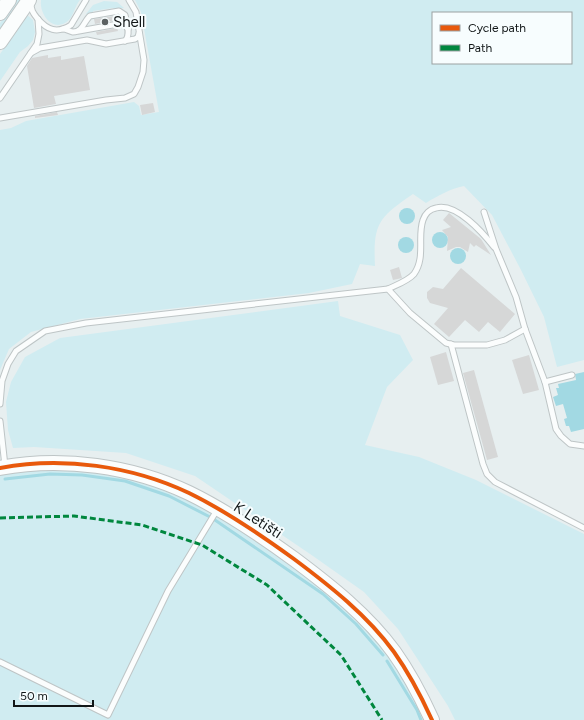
<svg xmlns="http://www.w3.org/2000/svg" width="584" height="720" font-family="Figtree,sans-serif">
<style>
.green{fill:#d0ecf1;fill-rule:evenodd}
.water{fill:#a2d9e3}
.lines{fill:none;stroke-linecap:round;stroke-linejoin:round}
.stream{stroke:#a2d9e3;stroke-width:3}
.building{fill:#d6d7d7}
.lane-casing{stroke:#bec5c6;stroke-width:7}
.secondary-casing{stroke:#bec5c6;stroke-width:16}
.lane{stroke:#fbfdfd;stroke-width:5}
.secondary{stroke:#fbfdfd;stroke-width:14}
.quiet{stroke:#00873e;stroke-width:3;stroke-dasharray:6 3;stroke-linecap:butt}
.cycleway-casing{stroke:#f7fdfe;stroke-width:6}
.cycleway{stroke:#e8590c;stroke-width:4}
.poi-dot{fill:#5c6263;stroke:#f7fdfe;stroke-width:1.5}
.labels{text-anchor:middle;dominant-baseline:central;stroke-width:4;stroke-linejoin:round;paint-order:stroke}
.poi-label{font-size:15px;fill:#111617;stroke:#f7fdfe;text-anchor:start}
.street-label{font-size:15px;fill:#111617;stroke:#f7fdfe}
</style>
<rect width="100%" height="100%" fill="#e7eff0"/>
<g class="green">
<polygon points="16,0 22,0 0,31 0,23"/>
<path d="M41,0H80C75,6 74,14 69,20C54,34 39,15 41,0Z"/>
<path d="M135,0H584V360L557,367L544,317L521,270L492,215L464,186C450,189 439,195 426,203L413,194C378,218 373,224 375,266L360,264L352,284L309,293L80,319L31,332L9,349L0,370V130L11,128L26,121L134,102L139,106L141,115L159,112L141,12ZM433,13H571V63H433Z"/>
<polygon points="104,1 117,2 124,8 114,9 113,8 93,11 93,13 86,14 93,5"/>
<polygon points="27,15 33,20 35,32 33,40 28,46 20,52 0,81 0,54"/>
<polygon points="338,301 340,316 400,335 413,360 387,387 365,445 419,457 476,480 584,534 584,720 455,720 448,706 398,629 364,592 313,556 195,476 126,453 34,447 13,448 8,430 6,402 11,382 25,357 60,338"/>
<polygon points="45,469 88,471 140,481 187,498 250,535 313,580 351,613 388,654 405,678 426,720 0,720 0,475"/>
</g>
<g class="water">
<circle cx="407" cy="216" r="8"/>
<circle cx="440" cy="240" r="8"/>
<circle cx="406" cy="245" r="8"/>
<circle cx="458" cy="256" r="8"/>
<polygon points="584,372 584,429 571,432 569,426 566,426 564,419 567,418 563,404 556,406 553,397 558,395 556,388 559,388 558,384 576,380 575,374"/>
</g>
<g class="lines">
<g class="stream">
<polyline points="5,479 50,474 82,475 125,481 169,496 212,518 323,594 356,624 383,655"/>
<polyline points="387,661 417,710 421,720"/>
</g>
</g>
<g class="building">
<polygon points="115,16 116,20 95,24 94,19"/>
<polygon points="117,28 118,31 97,35 96,32"/>
<polygon points="48,55 48,58 61,56 61,60 84,56 90,90 54,96 56,104 34,108 27,66 32,58"/>
<polygon points="153,103 155,112 142,115 140,105"/>
<polygon points="57,112 58,115 35,118 35,116"/>
<polygon points="449,213 481,239 491,255 476,245 474,247 470,243 468,252 460,247 456,247 447,251 448,237 442,230 451,227 443,220"/>
<polygon points="399,267 402,278 393,280 390,270"/>
<polygon points="461,268 515,314 500,332 488,322 479,332 465,320 449,337 434,324 448,308 430,303 427,298 427,292 433,287 443,289"/>
<polygon points="446,352 454,381 438,385 430,357"/>
<polygon points="529,355 539,390 523,394 512,360"/>
<polygon points="474,370 498,457 487,460 463,373"/>
</g>
<g class="lines">
<defs>
<g id="lane">
<path d="M31,3C31,10 33,13 37,18C47,30 57,34 71,25L86,0"/>
<path d="M63,29C66,29 69,31 73,32C83,32 84,21 90,16L119,11L125,15C127,23 131,35 125,41"/>
<polyline points="79,31 118,24 125,25 128,29"/>
<polyline points="31,53 40,48 87,40 106,44 135,39 138,37 139,33"/>
<polyline points="0,98 37,44 39,34 38,19"/>
<polyline points="0,118 106,100 125,98 134,94 138,87 143,72 144,60 136,12 129,0"/>
<polyline points="484,212 496,249 516,297 525,329 545,382 556,429 561,436 570,444 584,446"/>
<path d="M388,289C396,285 408,281 414,274C426,257 417,237 423,220C425,214 430,209 436,208C456,202 483,233 494,247"/>
<polyline points="451,344 483,464 487,474 495,482 584,528"/>
<polyline points="545,382 572,375"/>
<polyline points="0,404 2,381 8,364 16,351 45,331 86,323 388,289 410,313 446,343 454,345 487,345 505,340 525,329"/>
<polyline points="0,421 5,466"/>
<polyline points="0,662 108,715 168,591 217,510"/>
</g>
<g id="secondary">
<polyline points="0,13 9,0"/>
<polyline points="0,42 29,0"/>
<path d="M0,468C62,456 132,466 189,493C226,511 261,535 294,559C330,586 367,615 394,652C409,673 421,696 432,720"/>
</g>
</defs>
<use href="#lane" class="lane-casing"/>
<use href="#secondary" class="secondary-casing"/>
<use href="#lane" class="lane"/>
<use href="#secondary" class="secondary"/>
<polyline class="quiet" points="0,518 74,516 142,525 202,545 267,585 341,655 382,720"/>
<defs>
<path id="cycleway" d="M0,468C62,456 132,466 189,493C226,511 261,535 294,559C330,586 367,615 394,652C409,673 421,696 432,720"/>
</defs>
<use href="#cycleway" class="cycleway-casing"/>
<use href="#cycleway" class="cycleway"/>
</g>
<circle class="poi-dot" cx="105" cy="22" r="4"/>
<g class="labels">
<g class="poi-label">
<text x="113" y="22">Shell</text>
</g>
<g class="street-label">
<text transform="translate(258 520) rotate(33)">K Letišti</text>
</g>
</g>
<rect x="432" y="12" width="140" height="52" fill="#f7fdfe" stroke="#9ba1a2"/>
<rect x="440" y="25" width="20" height="6" fill="#e8590c" stroke="#9ba1a2"/>
<text x="468" y="32" font-size="12" fill="#111617">Cycle path</text>
<rect x="440" y="45" width="20" height="6" fill="#00873e" stroke="#9ba1a2"/>
<text x="468" y="52" font-size="12" fill="#111617">Path</text>
<path d="M14 700v6h79v-6" fill="none" stroke="#111617" stroke-width="2"/>
<text x="20" y="700" font-size="12" fill="#111617" stroke="#f7fdfe" stroke-width="3" paint-order="stroke">50 m</text>
</svg>
